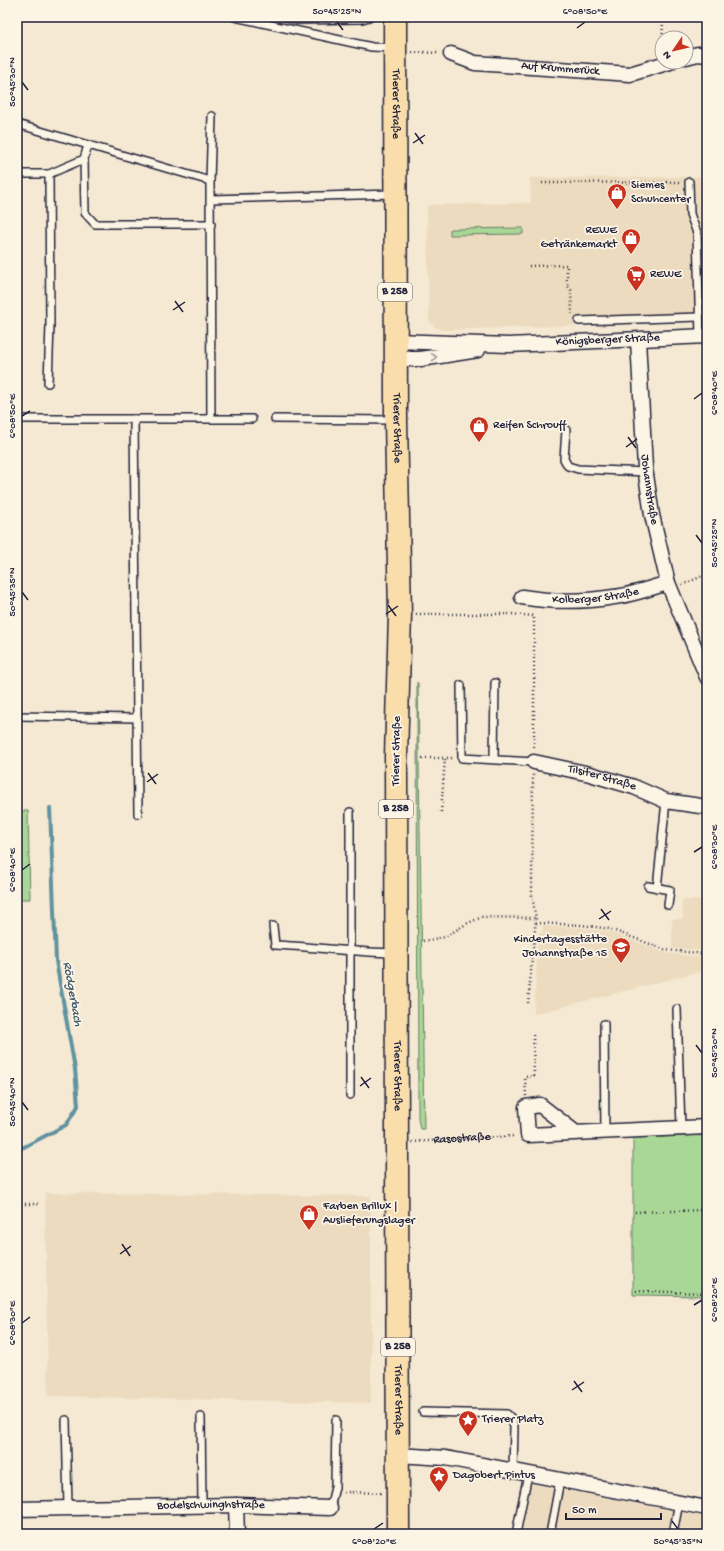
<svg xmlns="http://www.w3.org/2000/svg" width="724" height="1551" font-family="'Gochi Hand',sans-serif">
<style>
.built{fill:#ecdbbe}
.green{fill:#a9d796;stroke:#667c68}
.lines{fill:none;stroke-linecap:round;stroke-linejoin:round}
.stream{stroke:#61929f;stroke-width:4}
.service-casing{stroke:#22223b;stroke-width:10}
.minor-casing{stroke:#22223b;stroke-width:17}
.primary-casing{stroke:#22223b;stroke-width:25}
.path{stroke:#22223b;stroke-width:2.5;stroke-dasharray:1 3;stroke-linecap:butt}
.service{stroke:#fcf5e5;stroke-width:7}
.minor{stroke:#fcf5e5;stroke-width:14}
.primary{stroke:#f9ddab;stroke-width:22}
.oneway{stroke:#9a9698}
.ticks{fill:none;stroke:#22223b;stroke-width:1.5}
.labels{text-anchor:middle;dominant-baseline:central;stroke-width:3.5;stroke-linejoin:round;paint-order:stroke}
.shield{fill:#fcf5e5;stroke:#63616e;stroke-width:1}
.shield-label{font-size:11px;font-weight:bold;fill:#22223b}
.street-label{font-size:12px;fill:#22223b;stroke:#fcf5e5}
.poi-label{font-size:12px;fill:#22223b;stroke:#fcf5e5;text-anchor:start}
.water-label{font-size:13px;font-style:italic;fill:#425a6d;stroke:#fcf5e5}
.neatline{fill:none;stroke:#22223b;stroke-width:1.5}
.ticks-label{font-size:10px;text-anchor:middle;fill:#22223b}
</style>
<rect width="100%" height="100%" fill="#f5e9d3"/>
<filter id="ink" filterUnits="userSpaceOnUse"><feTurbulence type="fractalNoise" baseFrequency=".025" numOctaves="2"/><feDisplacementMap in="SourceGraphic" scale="8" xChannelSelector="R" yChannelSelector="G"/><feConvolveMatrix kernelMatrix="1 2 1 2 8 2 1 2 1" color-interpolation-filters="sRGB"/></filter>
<g filter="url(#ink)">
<g class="built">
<polygon points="706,177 707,321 442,330 435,327 429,320 427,205 531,203 530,178"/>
<polygon points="682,900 707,900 707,951 672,948 672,919 683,919"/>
<polygon points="542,926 580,928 610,932 666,953 705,958 706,970 534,1014 538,933 543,933"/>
<polygon points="45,1193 371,1196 371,1403 48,1396"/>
<polygon points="531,1484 707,1517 707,1534 522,1534"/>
</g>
<g class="green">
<polygon points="523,228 523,234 450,235 450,229"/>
<polygon points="417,682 418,683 424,1129 420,1129 418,1119"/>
<polygon points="17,811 28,811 30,899 17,899"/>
<polygon points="707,1135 707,1296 633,1295 633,1138"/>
</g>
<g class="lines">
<polyline class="stream" points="17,1149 24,1147 66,1125 78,1106 75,1069 56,961 50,808"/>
<defs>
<g id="service">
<polyline points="235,17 372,47 394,48"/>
<polyline points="285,17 297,20 362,19 369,17"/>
<polyline points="17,124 210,181"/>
<polyline points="84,159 85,213 95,224 211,224"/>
<polyline points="17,174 49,174 50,325 48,383"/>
<polyline points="49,174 84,159 88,145"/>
<polyline points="689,182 690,214 697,233 700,336"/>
<polyline points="211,199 393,194"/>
<polyline points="579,321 699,317"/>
<polyline points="17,419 252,419"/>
<polyline points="134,419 138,814"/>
<polyline points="211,419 210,181 212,116"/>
<polyline points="275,419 393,420"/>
<polyline points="566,430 564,459 568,466 578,469 646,472"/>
<polyline points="461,685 462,758 534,762"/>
<polyline points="17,716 137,718"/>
<polyline points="494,759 495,683"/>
<polyline points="350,812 350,1095"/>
<polyline points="648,886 670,890 668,905"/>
<polyline points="657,888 666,801"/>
<path d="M273,926L275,945C315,947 354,952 394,953"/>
<polyline points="677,1009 681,1128"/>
<polyline points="604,1024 605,1133"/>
<polyline points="423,1412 507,1414 512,1419 514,1427 513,1471"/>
<polyline points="201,1417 202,1506"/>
<polyline points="66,1420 68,1508"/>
<polyline points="330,1508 335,1487 336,1420"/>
<polyline points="516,1534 528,1474"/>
<polyline points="550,1534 560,1480"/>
<polyline points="673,1534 679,1502"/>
</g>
<g id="minor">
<path id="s2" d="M451,54L475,63L630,74L670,62"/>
<polyline points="686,57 698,54 707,55"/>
<path id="s3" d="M638,340L645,468L652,515L668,583L707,677"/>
<path id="s4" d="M395,341L509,345L707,336"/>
<polyline points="396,359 421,359 478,350"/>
<path id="s5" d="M522,597C552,602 583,602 614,597C632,595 650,588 668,583"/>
<path id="s6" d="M534,762L590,774L634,787L666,801L707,807"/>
<polyline points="576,1133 540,1105 526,1107 528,1135 707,1127"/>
<polyline points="398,1455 446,1458 707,1508"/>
<polyline points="236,1505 237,1534"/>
<path id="s7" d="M17,1509L236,1505L330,1508"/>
</g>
<g id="primary">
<path id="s8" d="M395,17L396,420L400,614L396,757L398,1534"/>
</g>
</defs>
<use href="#service" class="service-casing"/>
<use href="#minor" class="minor-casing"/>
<use href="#primary" class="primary-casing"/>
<g class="path">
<polyline points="662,50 663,17"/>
<polyline points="412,52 439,53"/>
<polyline points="542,183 680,182"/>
<polyline points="529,266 567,265 567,285 571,290 572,314"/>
<polyline points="682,585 707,574"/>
<polyline points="416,614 511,614 534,616 534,749"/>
<polyline points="422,758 445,758"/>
<polyline points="441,812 445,758 453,758"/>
<polyline points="536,923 582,925 610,929 666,950 707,954"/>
<polyline points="423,941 445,937 466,924 482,917 536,918"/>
<polyline points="528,1003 536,918 532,896 532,884 533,774"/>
<polyline points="526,1096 525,1077 534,1076 533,1034"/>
<path id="s1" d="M412,1142L515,1136"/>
<polyline points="17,1204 39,1204"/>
<polyline points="635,1212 707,1210"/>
<polyline points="636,1291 707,1293"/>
<polyline points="344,1492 383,1493"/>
</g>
<use href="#service" class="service"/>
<use href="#minor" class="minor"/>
<use href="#primary" class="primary"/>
</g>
<defs><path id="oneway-chevron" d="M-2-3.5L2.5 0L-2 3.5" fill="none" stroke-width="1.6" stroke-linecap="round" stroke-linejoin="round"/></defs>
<use class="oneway" href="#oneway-chevron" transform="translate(434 357) rotate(-8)"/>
</g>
<path class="ticks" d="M337,22L343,30M577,28L585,22M22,82L28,90M415,133L423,144M413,143L425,135M175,301L183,312M173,310L185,302M694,399L702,393M22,416L30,411M628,437L636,448M626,447L637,439M696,535L702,543M22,592L28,600M388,605L396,616M386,614L398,606M148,773L156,784M147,782L158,774M694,852L702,847M22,870L30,864M601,909L609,920M599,919L611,911M696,1045L702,1053M361,1077L369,1088M360,1086L371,1078M22,1102L28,1110M122,1244L130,1256M120,1254L131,1246M694,1305L702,1300M22,1323L30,1317M574,1381L582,1392M572,1390L584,1382M672,1521L678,1529M374,1529L383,1523"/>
<defs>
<symbol id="shop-pin" viewBox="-11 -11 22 30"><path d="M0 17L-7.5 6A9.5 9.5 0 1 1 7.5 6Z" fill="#c8321e" stroke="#fcf5e5"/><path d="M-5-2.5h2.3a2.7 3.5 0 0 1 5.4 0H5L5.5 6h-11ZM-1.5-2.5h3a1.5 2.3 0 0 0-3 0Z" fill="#fff"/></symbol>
<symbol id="supermarket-pin" viewBox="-11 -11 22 30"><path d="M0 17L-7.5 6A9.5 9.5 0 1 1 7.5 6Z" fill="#c8321e" stroke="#fcf5e5"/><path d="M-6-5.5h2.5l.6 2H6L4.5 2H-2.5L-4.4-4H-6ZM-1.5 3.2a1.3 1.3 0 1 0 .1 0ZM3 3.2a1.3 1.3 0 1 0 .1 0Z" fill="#fff"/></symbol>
<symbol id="school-pin" viewBox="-11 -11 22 30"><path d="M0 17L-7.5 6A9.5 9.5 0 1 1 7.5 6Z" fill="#c8321e" stroke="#fcf5e5"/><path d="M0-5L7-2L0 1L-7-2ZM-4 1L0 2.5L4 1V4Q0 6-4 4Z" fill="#fff"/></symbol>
<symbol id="sight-pin" viewBox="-11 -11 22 30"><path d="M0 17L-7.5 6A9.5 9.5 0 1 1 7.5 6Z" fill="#c8321e" stroke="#fcf5e5"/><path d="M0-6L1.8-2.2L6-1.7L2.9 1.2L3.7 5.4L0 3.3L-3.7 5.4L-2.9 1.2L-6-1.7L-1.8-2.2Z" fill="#fff"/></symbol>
</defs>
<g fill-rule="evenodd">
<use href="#shop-pin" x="606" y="182" width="22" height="30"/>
<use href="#shop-pin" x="620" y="227" width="22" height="30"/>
<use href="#supermarket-pin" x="625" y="264" width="22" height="30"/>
<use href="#shop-pin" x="468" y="415" width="22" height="30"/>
<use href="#school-pin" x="610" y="936" width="22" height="30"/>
<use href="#shop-pin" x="298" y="1203" width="22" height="30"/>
<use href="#sight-pin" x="457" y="1409" width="22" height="30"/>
<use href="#sight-pin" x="428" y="1465" width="22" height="30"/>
</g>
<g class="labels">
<g class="shield">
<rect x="378" y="283" width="34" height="18" rx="3"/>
<rect x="379" y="800" width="34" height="18" rx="3"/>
<rect x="381" y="1338" width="34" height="18" rx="3"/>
</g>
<g class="shield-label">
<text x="395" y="292">B 258</text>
<text x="396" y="809">B 258</text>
<text x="398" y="1347">B 258</text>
</g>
<g class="street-label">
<text stroke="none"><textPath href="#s2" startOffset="111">Auf Krummerück</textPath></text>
<text stroke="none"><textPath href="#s8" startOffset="87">Trierer Straße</textPath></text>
<text stroke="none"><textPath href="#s4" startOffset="213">Königsberger Straße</textPath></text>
<text stroke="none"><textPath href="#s8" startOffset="411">Trierer Straße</textPath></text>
<text stroke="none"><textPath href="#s3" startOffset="150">Johannstraße</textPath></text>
<text stroke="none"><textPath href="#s5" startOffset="74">Kolberger Straße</textPath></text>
<text transform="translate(397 751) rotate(-89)">Trierer Straße</text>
<text stroke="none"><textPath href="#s6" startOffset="70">Tilsiter Straße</textPath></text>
<text stroke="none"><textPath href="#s8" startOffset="1059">Trierer Straße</textPath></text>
<text stroke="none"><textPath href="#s1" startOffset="50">Rasostraße</textPath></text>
<text stroke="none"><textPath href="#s8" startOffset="1383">Trierer Straße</textPath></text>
<text stroke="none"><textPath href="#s7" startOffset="194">Bodelschwinghstraße</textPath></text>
</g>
<g class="poi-label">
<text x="631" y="186">Siemes<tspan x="631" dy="14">Schuhcenter</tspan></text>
<text x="617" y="231" text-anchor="end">REWE<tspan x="617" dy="14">Getränkemarkt</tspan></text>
<text x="650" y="275">REWE</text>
<text x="493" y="426">Reifen Schrouff</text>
<text x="607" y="940" text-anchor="end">Kindertagesstätte<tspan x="607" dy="14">Johannstraße 15</tspan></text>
<text x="323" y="1207">Farben Brillux |<tspan x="323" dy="14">Auslieferungslager</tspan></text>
<text x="482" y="1420">Trierer Platz</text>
<text x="453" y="1476">Dagobert Pintus</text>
</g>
<g class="water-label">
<text transform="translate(72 994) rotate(80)">Rödgerbach</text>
</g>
</g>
<rect width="724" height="1551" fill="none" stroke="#fcf5e5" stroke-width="44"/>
<g transform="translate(674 50) rotate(235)"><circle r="19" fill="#fcf5e5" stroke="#a5a1a1"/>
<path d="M0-3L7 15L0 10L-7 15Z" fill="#c8321e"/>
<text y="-6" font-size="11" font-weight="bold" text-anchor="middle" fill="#22223b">N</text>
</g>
<path d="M566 1513v6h95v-6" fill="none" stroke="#22223b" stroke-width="2"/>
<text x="572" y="1513" font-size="12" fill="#22223b" stroke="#fcf5e5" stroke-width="3" paint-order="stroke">50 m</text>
<rect x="22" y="22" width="680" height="1507" class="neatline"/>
<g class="ticks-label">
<text x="337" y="14">50°45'25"N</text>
<text x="585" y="14">6°08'50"E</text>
<text transform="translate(11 82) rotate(-90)" y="4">50°45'30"N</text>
<text transform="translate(713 393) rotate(-90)" y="4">6°08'40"E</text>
<text transform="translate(11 416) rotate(-90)" y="4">6°08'50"E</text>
<text transform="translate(713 543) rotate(-90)" y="4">50°45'25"N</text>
<text transform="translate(11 592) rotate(-90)" y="4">50°45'35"N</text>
<text transform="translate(713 847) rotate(-90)" y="4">6°08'30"E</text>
<text transform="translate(11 870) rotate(-90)" y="4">6°08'40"E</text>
<text transform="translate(713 1053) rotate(-90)" y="4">50°45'30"N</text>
<text transform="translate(11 1102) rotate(-90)" y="4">50°45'40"N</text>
<text transform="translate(713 1300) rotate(-90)" y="4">6°08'20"E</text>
<text transform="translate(11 1323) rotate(-90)" y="4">6°08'30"E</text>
<text x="374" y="1544">6°08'20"E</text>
<text x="678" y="1544">50°45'35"N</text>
</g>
</svg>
